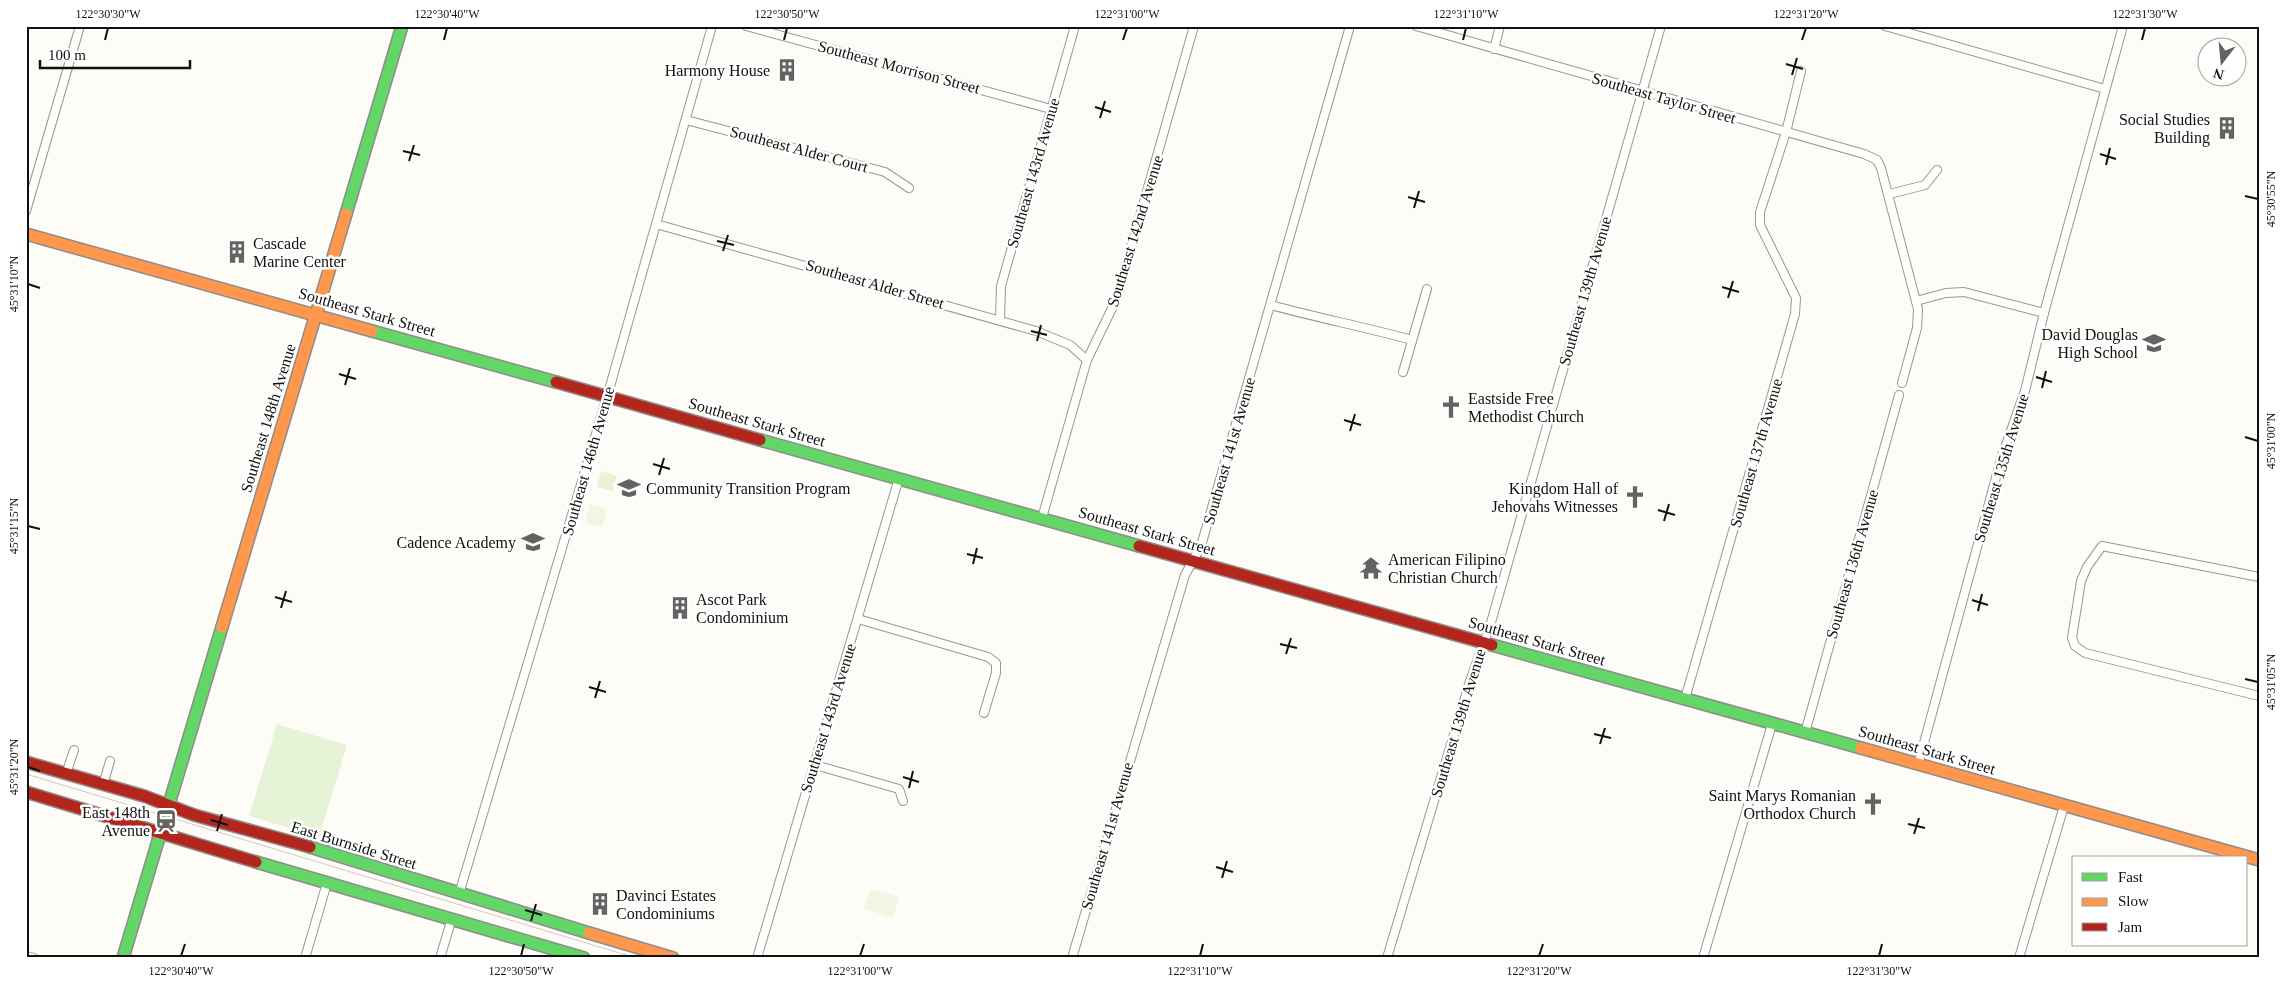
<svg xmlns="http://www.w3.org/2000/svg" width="2285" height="984" font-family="Georgia,serif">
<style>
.green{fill:#e7f3d7}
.pitch{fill:#f0f6e1}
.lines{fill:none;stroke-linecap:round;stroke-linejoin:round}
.street-casing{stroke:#979795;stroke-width:10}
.fast-casing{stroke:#8e8d8b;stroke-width:14}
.slow-casing{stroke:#8e8d8b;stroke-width:14}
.jam-casing{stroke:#8e8d8b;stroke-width:14}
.street{stroke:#fffffe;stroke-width:8}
.fast{stroke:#63d668;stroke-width:11}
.slow{stroke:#ff974d;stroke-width:11}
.jam{stroke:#b3261e;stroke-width:11}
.tram{stroke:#d9c6c7;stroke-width:1}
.ticks{fill:none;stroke:#111;stroke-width:2}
.labels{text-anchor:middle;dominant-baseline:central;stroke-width:5;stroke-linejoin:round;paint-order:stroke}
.street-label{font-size:16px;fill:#111;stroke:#fff}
.poi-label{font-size:16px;fill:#111;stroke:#fff;text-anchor:end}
.neatline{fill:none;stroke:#111;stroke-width:2}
.ticks-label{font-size:12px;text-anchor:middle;fill:#111}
</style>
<rect width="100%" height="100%" fill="#fdfcf7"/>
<g class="green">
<polygon points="601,471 617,476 613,491 597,487"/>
<polygon points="277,724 347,745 319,837 249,816"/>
</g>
<g class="pitch">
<polygon points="590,504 607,509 602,527 585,522"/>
<polygon points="871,889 899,897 893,918 864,909"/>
</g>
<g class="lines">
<defs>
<g id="street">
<polyline points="746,26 1051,109"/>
<polyline points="1416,26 1864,154 1877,160 1881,168 1918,309 1917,328 1902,383"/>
<polyline points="1885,26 2105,89"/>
<polyline points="1494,49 1500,26"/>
<polyline points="686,120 885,172 909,188"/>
<polyline points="1889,194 1925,185 1937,170"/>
<polyline points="26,211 80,26"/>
<polyline points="656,224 1036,331 1070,345 1087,360"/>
<polyline points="1916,301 1946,293 1964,292 2044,313"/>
<path d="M1271,305C1318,318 1365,327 1412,340"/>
<polyline points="1000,320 1001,286 1075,26"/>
<polyline points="1403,372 1427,289"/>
<polyline points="1042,518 1087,360 1116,300 1194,26"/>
<polyline points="2259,577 2102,546 2087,567 2081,581 2072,638 2075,646 2085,653 2259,696"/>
<polyline points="858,619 988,657 996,663 996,673 984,713"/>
<polyline points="1685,699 1795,314 1796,298 1760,225 1760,212 1786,132 1801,71"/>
<polyline points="1805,733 1899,395"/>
<polyline points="815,765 899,789 903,801"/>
<polyline points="1918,765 2001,459 2025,391 2044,313 2123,26"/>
<polyline points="66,774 74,750"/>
<polyline points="103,785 110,761"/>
<polyline points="459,894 607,397 712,26"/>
<polyline points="26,956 34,958"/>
<polyline points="305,958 327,883"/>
<polyline points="440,958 452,918"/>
<polyline points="757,958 899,478"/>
<polyline points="1072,958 1185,575 1201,546 1350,26"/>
<polyline points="1387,958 1470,681 1490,626 1661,26"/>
<polyline points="1703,958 1772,724"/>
<polyline points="2019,958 2064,806"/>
</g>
<g id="fast">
<polyline points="346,214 402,26"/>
<polyline points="372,331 556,382"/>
<polyline points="760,440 1139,546"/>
<polyline points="1492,645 1861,748"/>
<polyline points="310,847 589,933"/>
<polyline points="256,862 584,958"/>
<polyline points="123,958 222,627"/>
</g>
<g id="slow">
<polyline points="26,234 372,331"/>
<polyline points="222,627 346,214"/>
<polyline points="1861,748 2259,860"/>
<polyline points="589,933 673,958"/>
</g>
<g id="jam">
<polyline points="556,382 760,440"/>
<polyline points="1139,546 1492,645"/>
<polyline points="26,762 144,796 194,815 310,847"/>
<polyline points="26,792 256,862"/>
</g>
</defs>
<use href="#street" class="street-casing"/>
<use href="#fast" class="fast-casing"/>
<use href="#slow" class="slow-casing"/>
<use href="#jam" class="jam-casing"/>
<use href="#street" class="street"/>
<use href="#fast" class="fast"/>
<use href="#slow" class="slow"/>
<use href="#jam" class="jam"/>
<polyline class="tram" points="26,774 636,958"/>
</g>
<path class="ticks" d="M105,40L108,28M444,40L447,28M784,40L787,28M1123,40L1127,28M1463,40L1466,28M1802,40L1806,28M2142,40L2145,28M1786,64L1803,69M1792,75L1797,58M1095,107L1111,112M1100,118L1105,101M403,151L420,155M2100,154L2116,159M409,161L414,145M2106,165L2110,148M2245,196L2258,199M1408,197L1425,202M1414,208L1419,191M717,241L734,245M723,251L728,235M28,284L40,288M1722,287L1739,292M1728,298L1733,281M1031,331L1047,335M1037,341L1041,325M339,374L356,379M2036,377L2052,382M345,385L350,368M2042,388L2046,371M1344,420L1361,425M1350,431L1355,414M2245,437L2258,441M653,464L670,469M659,475L664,458M1658,510L1675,515M1664,521L1669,504M28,526L40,529M967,554L983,558M973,564L977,548M275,597L292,602M1972,600L1988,605M281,608L286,591M1978,611L1982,594M1280,644L1297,648M1286,654L1291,638M2245,679L2258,682M589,687L606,692M595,698L600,681M1594,734L1611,738M1600,744L1605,728M28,767L40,771M903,777L919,782M909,788L913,771M211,820L228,825M1908,824L1925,828M217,831L222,814M1914,834L1919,818M1216,867L1233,872M1222,878L1227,861M525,910L542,915M531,921L536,904M181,956L185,944M521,956L524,944M860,956L864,944M1200,956L1203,944M1539,956L1543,944M1879,956L1882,944"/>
<defs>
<symbol id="building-bare" viewBox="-9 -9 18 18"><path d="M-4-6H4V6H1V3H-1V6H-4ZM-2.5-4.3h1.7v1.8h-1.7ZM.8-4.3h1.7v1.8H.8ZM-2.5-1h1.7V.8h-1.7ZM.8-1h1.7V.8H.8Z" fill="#646362" stroke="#fff" stroke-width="2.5" paint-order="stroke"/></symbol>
<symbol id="school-bare" viewBox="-9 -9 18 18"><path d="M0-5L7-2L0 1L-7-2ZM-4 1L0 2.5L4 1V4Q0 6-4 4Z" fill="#646362" stroke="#fff" stroke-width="2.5" paint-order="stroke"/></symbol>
<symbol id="church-bare" viewBox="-9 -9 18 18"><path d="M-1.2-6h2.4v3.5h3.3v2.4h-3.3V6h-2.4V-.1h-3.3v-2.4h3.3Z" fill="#646362" stroke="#fff" stroke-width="2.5" paint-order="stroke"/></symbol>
<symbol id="temple-bare" viewBox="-9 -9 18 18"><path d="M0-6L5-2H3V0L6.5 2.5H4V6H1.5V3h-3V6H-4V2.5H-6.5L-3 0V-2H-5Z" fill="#646362" stroke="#fff" stroke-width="2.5" paint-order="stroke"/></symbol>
<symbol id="station-bare" viewBox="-9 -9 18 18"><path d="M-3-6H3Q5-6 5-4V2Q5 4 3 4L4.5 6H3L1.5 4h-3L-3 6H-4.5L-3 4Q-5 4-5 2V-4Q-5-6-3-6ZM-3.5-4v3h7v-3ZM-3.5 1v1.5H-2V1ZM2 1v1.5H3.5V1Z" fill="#646362" stroke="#fff" stroke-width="2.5" paint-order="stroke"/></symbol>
</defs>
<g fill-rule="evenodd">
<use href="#building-bare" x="771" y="54" width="32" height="32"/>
<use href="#building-bare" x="2211" y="112" width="32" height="32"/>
<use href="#building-bare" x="221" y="236" width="32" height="32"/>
<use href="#school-bare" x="2138" y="327" width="32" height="32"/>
<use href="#church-bare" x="1435" y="391" width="32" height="32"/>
<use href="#school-bare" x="613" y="472" width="32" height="32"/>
<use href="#church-bare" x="1619" y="481" width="32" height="32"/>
<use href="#school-bare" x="517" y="526" width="32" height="32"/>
<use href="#temple-bare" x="1355" y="552" width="32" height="32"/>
<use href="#building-bare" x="664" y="592" width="32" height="32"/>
<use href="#church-bare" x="1857" y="788" width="32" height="32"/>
<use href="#station-bare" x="150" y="805" width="32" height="32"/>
<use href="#building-bare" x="584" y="888" width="32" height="32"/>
</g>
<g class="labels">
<g class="street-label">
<text transform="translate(899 67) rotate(15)">Southeast Morrison Street</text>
<text transform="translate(1664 98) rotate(16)">Southeast Taylor Street</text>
<text transform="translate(799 149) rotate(15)">Southeast Alder Court</text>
<text transform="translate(1033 173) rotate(-74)">Southeast 143rd Avenue</text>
<text transform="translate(1135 231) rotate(-73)">Southeast 142nd Avenue</text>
<text transform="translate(875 284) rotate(16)">Southeast Alder Street</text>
<text transform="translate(1585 291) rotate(-74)">Southeast 139th Avenue</text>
<text transform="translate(367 312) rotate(16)">Southeast Stark Street</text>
<text transform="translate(268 418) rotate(-73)">Southeast 148th Avenue</text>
<text transform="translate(757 422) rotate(16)">Southeast Stark Street</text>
<text transform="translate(1229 451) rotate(-74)">Southeast 141st Avenue</text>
<text transform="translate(1756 453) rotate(-74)">Southeast 137th Avenue</text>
<text transform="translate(588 461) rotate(-74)">Southeast 146th Avenue</text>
<text transform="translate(2001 468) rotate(-73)">Southeast 135th Avenue</text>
<text transform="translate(1147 531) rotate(16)">Southeast Stark Street</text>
<text transform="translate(1852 564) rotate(-74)">Southeast 136th Avenue</text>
<text transform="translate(1537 641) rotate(16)">Southeast Stark Street</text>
<text transform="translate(828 718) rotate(-73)">Southeast 143rd Avenue</text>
<text transform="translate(1458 723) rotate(-73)">Southeast 139th Avenue</text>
<text transform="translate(1927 750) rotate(16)">Southeast Stark Street</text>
<text transform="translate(1107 836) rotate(-74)">Southeast 141st Avenue</text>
<text transform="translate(354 845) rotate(17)">East Burnside Street</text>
</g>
<g class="poi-label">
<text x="770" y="70">Harmony House</text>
<text x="2210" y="119">Social Studies<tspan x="2210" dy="18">Building</tspan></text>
<text x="253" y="243" text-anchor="start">Cascade<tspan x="253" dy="18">Marine Center</tspan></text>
<text x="2138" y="334">David Douglas<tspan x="2138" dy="18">High School</tspan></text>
<text x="1468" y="398" text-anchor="start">Eastside Free<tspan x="1468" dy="18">Methodist Church</tspan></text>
<text x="646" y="488" text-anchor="start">Community Transition Program</text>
<text x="1618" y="488">Kingdom Hall of<tspan x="1618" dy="18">Jehovahs Witnesses</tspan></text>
<text x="516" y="542">Cadence Academy</text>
<text x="1388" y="559" text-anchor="start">American Filipino<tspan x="1388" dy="18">Christian Church</tspan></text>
<text x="696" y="599" text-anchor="start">Ascot Park<tspan x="696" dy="18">Condominium</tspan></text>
<text x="1856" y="795">Saint Marys Romanian<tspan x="1856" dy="18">Orthodox Church</tspan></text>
<text x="150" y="812">East 148th<tspan x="150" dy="18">Avenue</tspan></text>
<text x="616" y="895" text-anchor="start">Davinci Estates<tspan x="616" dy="18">Condominiums</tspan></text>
</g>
</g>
<rect width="2285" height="984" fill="none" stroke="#ffffff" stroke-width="55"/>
<rect x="2072" y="856" width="175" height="90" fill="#ffffff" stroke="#a0a0a0"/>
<rect x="2082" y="873" width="25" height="8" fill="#63d668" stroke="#a0a0a0"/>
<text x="2118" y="882" font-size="15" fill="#111111">Fast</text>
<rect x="2082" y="898" width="25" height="8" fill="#ff974d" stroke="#a0a0a0"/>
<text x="2118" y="906" font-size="15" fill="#111111">Slow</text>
<rect x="2082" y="923" width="25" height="8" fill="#b3261e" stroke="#a0a0a0"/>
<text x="2118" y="932" font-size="15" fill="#111111">Jam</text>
<g transform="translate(2222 62) rotate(196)"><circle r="24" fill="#ffffff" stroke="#a0a0a0"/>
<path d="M0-4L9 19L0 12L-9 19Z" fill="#646362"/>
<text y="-8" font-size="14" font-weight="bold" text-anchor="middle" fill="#111111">N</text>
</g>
<path d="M40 60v8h150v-8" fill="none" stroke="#111111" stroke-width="2.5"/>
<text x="48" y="60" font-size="15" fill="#111111" stroke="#ffffff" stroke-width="4" paint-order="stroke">100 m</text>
<rect x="28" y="28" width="2230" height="928" class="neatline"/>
<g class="ticks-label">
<text x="108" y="18">122°30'30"W</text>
<text x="447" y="18">122°30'40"W</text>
<text x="787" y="18">122°30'50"W</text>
<text x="1127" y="18">122°31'00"W</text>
<text x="1466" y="18">122°31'10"W</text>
<text x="1806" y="18">122°31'20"W</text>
<text x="2145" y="18">122°31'30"W</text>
<text transform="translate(2271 199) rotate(-90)" y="4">45°30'55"N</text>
<text transform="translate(14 284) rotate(-90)" y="4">45°31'10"N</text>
<text transform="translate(2271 441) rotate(-90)" y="4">45°31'00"N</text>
<text transform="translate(14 526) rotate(-90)" y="4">45°31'15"N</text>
<text transform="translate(2271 682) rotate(-90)" y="4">45°31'05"N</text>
<text transform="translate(14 767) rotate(-90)" y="4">45°31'20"N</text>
<text x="181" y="975">122°30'40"W</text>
<text x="521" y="975">122°30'50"W</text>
<text x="860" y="975">122°31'00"W</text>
<text x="1200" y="975">122°31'10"W</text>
<text x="1539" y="975">122°31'20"W</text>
<text x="1879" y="975">122°31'30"W</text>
</g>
</svg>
